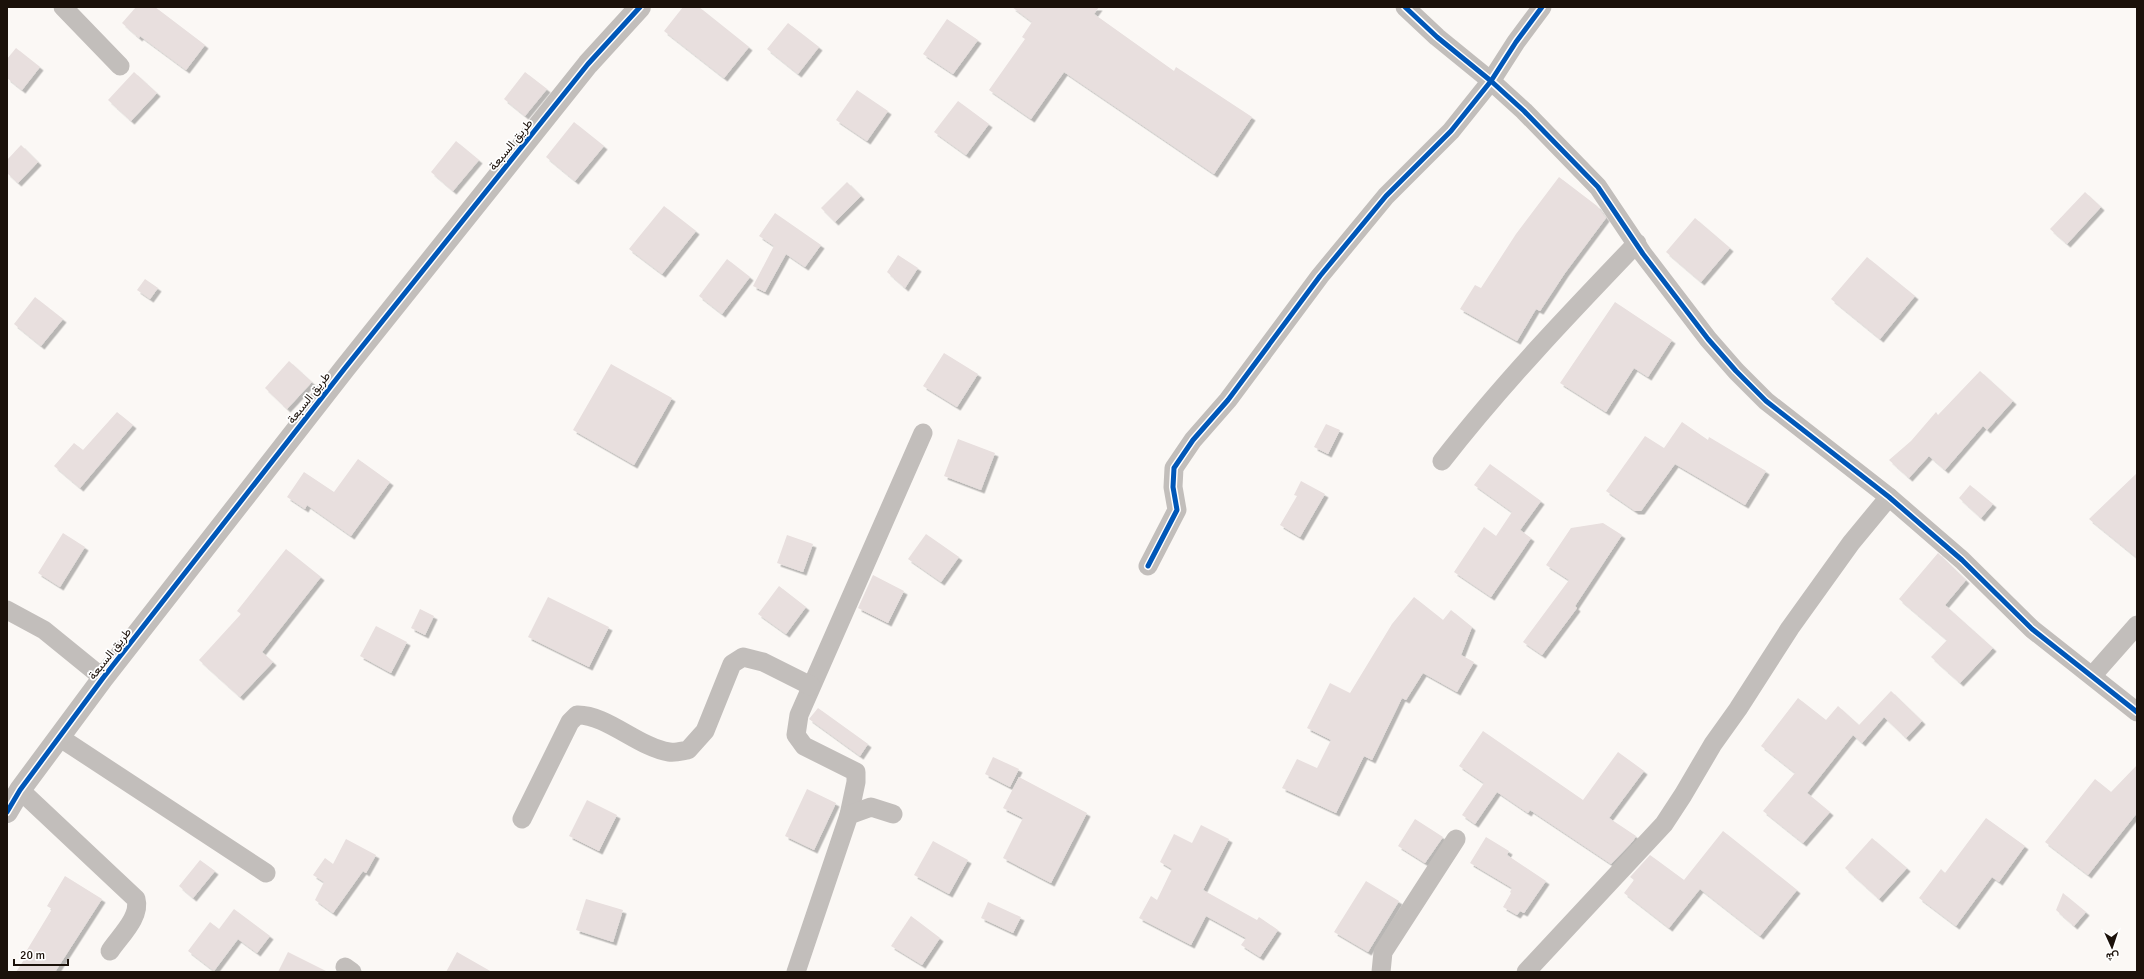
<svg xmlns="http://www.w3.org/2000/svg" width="2144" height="979" font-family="Signika,Vazirmatn,sans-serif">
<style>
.building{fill:#e8dfde;filter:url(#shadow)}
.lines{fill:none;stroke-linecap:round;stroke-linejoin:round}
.minor{stroke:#c2bebb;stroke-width:19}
.tertiary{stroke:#c2bebb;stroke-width:22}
.cycleway-casing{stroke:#fff;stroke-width:8}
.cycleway{stroke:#0057b8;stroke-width:5}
.labels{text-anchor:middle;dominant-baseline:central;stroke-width:3.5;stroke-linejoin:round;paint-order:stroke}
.street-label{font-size:12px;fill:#1b110a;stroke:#fff}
</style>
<defs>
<filter id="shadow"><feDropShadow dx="3.5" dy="3.5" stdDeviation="0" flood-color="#0004"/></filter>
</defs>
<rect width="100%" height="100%" fill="#fbf8f5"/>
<g class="building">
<polygon points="136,7 155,7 205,45 186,70 140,36 139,38 122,23"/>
<polygon points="683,7 699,7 749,47 724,78 664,31"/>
<polygon points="1012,7 1099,7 1094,14 1174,71 1176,67 1252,117 1214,174 1064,72 1031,119 989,90 1025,39 1022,37 1032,22"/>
<polygon points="947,19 978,40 953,74 923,54"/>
<polygon points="788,23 819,47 798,74 767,49"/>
<polygon points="16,48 40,67 22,90 7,78 7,59"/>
<polygon points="134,72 157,93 131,121 108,100"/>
<polygon points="525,72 547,89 525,116 504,99"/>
<polygon points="857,90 888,111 867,141 836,120"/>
<polygon points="958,101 989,124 966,155 934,132"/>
<polygon points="574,122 604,146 575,181 546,157"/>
<polygon points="456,141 479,160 453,191 431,172"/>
<polygon points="21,145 38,162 18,183 7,173 7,160"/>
<polygon points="1559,177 1597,206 1606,218 1565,273 1540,311 1536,309 1517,341 1460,309 1475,285 1481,288 1516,234"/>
<polygon points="847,182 861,196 835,222 821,208"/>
<polygon points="2085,192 2101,207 2067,244 2050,229"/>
<polygon points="664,206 696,231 662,274 629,249"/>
<polygon points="775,213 821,245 805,267 786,254 765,292 753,286 774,246 759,236"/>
<polygon points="1695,218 1730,248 1701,282 1666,252"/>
<polygon points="898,255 918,268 905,288 887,272"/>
<polygon points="1867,257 1915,296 1880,339 1831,299"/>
<polygon points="727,259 750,277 722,314 699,296"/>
<polygon points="145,279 158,288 150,299 137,290"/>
<polygon points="35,297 63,319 41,346 14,324"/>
<polygon points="1615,302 1672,340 1648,377 1634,368 1606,412 1560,383"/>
<polygon points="944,353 978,374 957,407 923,386"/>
<polygon points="289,361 312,382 287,409 265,388"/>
<polygon points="611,364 672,398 634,465 573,430"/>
<polygon points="1980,371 2013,401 1987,430 1983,426 1945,470 1929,456 1909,478 1889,460 1911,441 1936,412 1938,415"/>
<polygon points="117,412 133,425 80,488 54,466 74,443 83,450"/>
<polygon points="1682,422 1708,440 1709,437 1766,471 1745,505 1675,464 1641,511 1635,511 1606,491 1645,436 1664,448"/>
<polygon points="1326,424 1340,430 1328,454 1314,447"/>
<polygon points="958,439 995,453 981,490 944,476"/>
<polygon points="358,459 390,482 351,536 307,505 305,509 287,497 304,472 334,492"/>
<polygon points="1490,464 1541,501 1520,530 1531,538 1491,597 1454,572 1484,527 1496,536 1512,512 1474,485"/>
<polygon points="2137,473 2137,558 2089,519"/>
<polygon points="1301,481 1325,494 1300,537 1280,525 1297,496 1294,495"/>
<polygon points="1970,485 1993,504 1981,518 1959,498"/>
<polygon points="1603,523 1622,535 1575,606 1577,608 1542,655 1523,642 1569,580 1546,565 1571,528"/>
<polygon points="63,533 85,547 60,587 38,573"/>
<polygon points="926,534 959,557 941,582 908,559"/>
<polygon points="787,535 813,544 803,572 777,563"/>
<polygon points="286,549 321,577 262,652 273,662 240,697 199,660 241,614 237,611"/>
<polygon points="1938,553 1966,580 1945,605 1993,648 1960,683 1931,657 1947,640 1899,599"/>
<polygon points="873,575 904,591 888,623 858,608"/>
<polygon points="779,586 806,607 786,634 758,614"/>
<polygon points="548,597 609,627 589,667 528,637"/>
<polygon points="1414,597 1443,620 1451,610 1472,627 1461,655 1474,662 1457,692 1423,673 1406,700 1402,698 1372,760 1364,756 1336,813 1282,788 1297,759 1317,768 1331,740 1307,728 1330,683 1350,693 1392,624"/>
<polygon points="420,609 434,616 425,635 411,628"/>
<polygon points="376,626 407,642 391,673 360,656"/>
<polygon points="1891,691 1922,721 1906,738 1884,717 1862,743 1853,735 1807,793 1830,812 1803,843 1763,811 1795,773 1761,746 1798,698 1826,720 1838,706 1859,725"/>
<polygon points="818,708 868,744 860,756 809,719"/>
<polygon points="1483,731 1583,800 1618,752 1644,771 1609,818 1636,836 1633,841 1611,864 1530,810 1528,813 1497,792 1475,824 1462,815 1484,783 1459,766"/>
<polygon points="993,757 1019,769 1010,787 985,774"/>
<polygon points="2137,765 2137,813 2088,875 2045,842 2095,779 2111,792"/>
<polygon points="1019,777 1087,813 1051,883 1003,858 1023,818 1003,808"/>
<polygon points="807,789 836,803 814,850 785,836"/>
<polygon points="587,800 617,815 599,851 569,836"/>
<polygon points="1986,818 2025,846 1999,882 1992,877 1956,926 1919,898 1941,869 1945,873"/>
<polygon points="1415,819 1443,837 1425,863 1398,846"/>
<polygon points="1201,825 1229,839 1203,890 1257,920 1259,917 1278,930 1260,957 1241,945 1246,938 1206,916 1191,945 1139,918 1151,896 1157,900 1172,869 1160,862 1174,834 1192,843"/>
<polygon points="1723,831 1797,890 1760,936 1700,889 1669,928 1624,893 1634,880 1630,877 1650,855 1684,880"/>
<polygon points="1486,837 1509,851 1507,855 1546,881 1524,913 1520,911 1517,915 1503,907 1511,893 1510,892 1512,888 1470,863"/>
<polygon points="1872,838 1907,868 1879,899 1845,868"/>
<polygon points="346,839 376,855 366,873 363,871 333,913 315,900 324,882 313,875 325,858 333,864"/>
<polygon points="933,841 968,860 949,894 914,875"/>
<polygon points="200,860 215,871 193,898 179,886"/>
<polygon points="65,876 102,899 55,972 16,972 29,952 27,950 52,909 47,906"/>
<polygon points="1366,881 1399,901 1368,952 1334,932"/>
<polygon points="2063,893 2086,912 2074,926 2056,910"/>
<polygon points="586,899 623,910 613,942 576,930"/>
<polygon points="988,902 1021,917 1013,933 981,918"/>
<polygon points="234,909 270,936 257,953 238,939 214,971 188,951 210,922 219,929"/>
<polygon points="911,916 940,938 922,965 891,946"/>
<polygon points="288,952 328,972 278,972"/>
<polygon points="457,952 492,972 446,972"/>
</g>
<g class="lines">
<g class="minor">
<polyline points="63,7 120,66"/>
<polyline points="1405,7 1437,37 1491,81 1524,111 1598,187 1643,254 1708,339 1736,371 1766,401 1889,497 1962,560 2032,629 2137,712"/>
<path d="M1442,461C1502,384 1569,314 1637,243"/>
<polyline points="1148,566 1177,510 1173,487 1174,468 1193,440 1228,400 1320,276 1386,196 1451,131 1491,81 1516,42 1542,7"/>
<polyline points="7,610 44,630 103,678"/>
<polyline points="2092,676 2137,625"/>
<polyline points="59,737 266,873"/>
<path d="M20,790L136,899C141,917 120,936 110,951"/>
<polyline points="849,815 856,782 856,772 804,746 796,735 799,715 923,433"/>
<path d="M522,819L570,722L577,715C606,714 638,747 669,752C675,753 682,751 688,750L705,731L732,664L743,657L763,662L811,686"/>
<polyline points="345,967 352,972"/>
<polyline points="796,972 849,815 871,807 893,814"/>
<polyline points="1381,972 1383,952 1456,839"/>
<polyline points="1526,972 1664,824 1683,795 1713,744 1738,709 1790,628 1851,543 1889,497"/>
</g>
<polyline class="tertiary" points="7,812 20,790 103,678 345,368 588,64 640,7"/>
<defs>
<g id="cycleway">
<polyline points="1405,7 1437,37 1491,81 1524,111 1598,187 1643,254 1708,339 1736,371 1766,401 1889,497 1962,560 2032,629 2137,712"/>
<polyline points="1148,566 1177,510 1173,487 1174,468 1193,440 1228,400 1320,276 1386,196 1451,131 1491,81 1516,42 1542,7"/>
<polyline points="7,812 20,790 103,678 345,368 588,64 640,7"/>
</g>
</defs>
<use href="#cycleway" class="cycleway-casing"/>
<use href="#cycleway" class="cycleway"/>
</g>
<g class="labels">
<g class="street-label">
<text transform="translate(511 145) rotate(-51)">طريق السبعة</text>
<text transform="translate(309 398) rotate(-52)">طريق السبعة</text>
<text transform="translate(110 654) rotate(-52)">طريق السبعة</text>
</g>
</g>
<rect width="2144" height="979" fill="none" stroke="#1b110a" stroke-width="16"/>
<g transform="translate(2112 947) rotate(177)" stroke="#ffffff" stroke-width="3" paint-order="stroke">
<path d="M0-3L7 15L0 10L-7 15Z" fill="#1b110a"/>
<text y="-6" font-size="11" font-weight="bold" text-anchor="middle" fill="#1b110a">ش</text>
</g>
<path d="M14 959v6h54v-6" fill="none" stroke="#1b110a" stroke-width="2"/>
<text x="20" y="959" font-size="12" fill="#1b110a" stroke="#ffffff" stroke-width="3" paint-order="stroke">20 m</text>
</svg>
